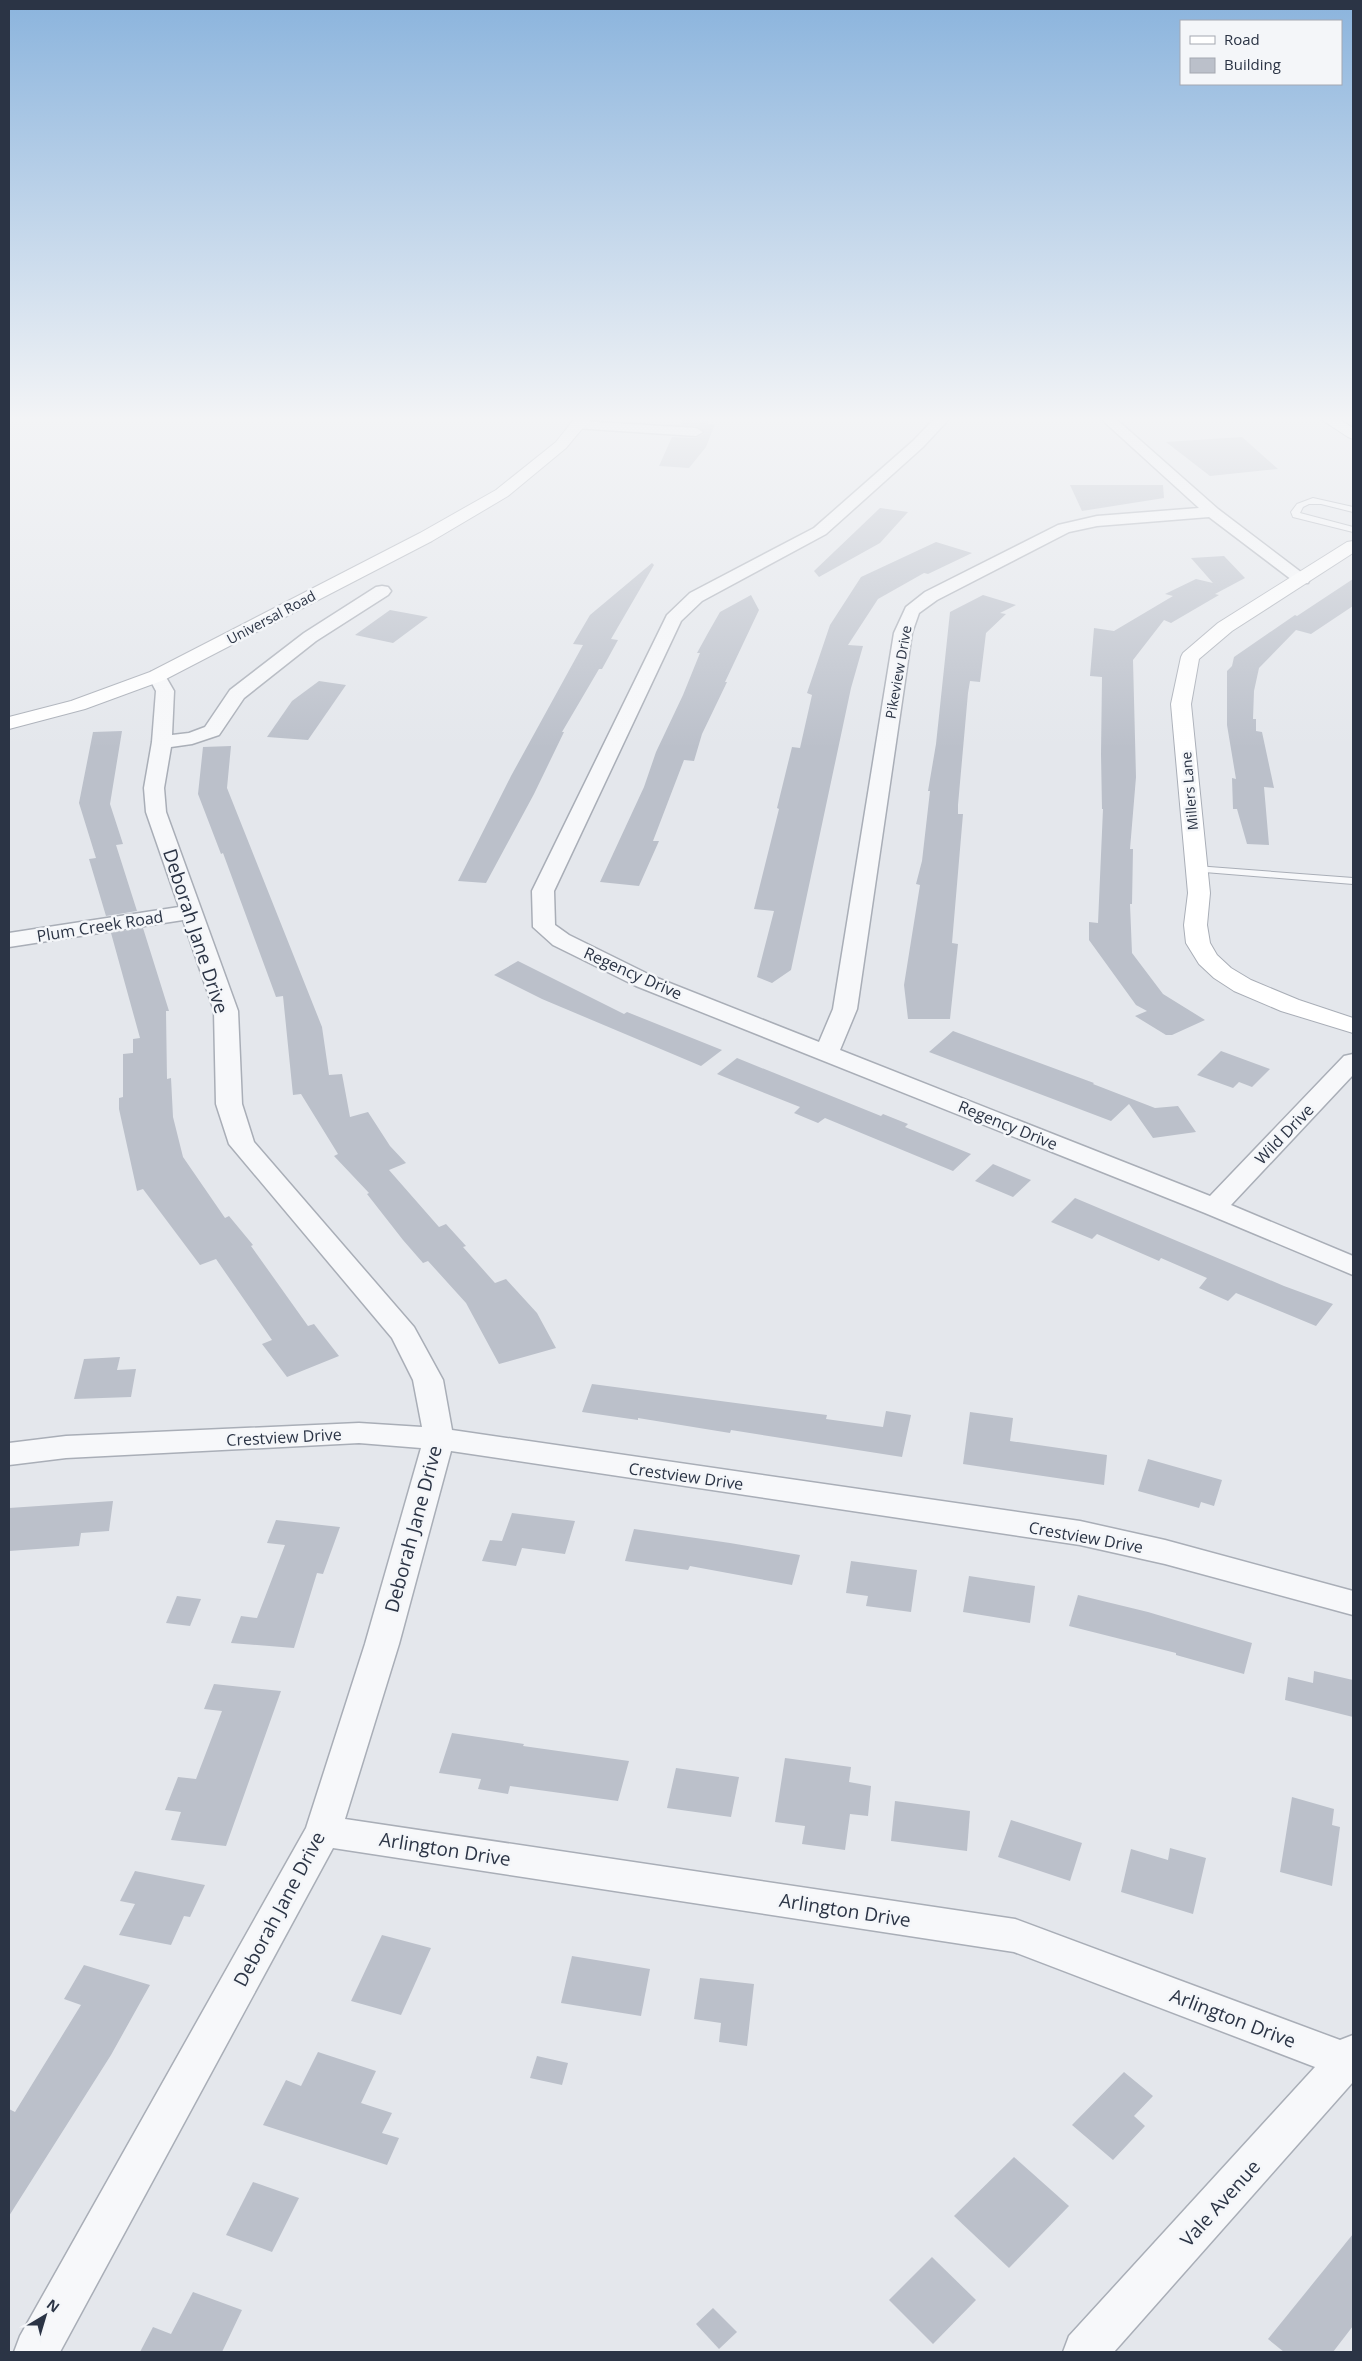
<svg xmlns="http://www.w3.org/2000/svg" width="1362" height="2361" font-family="'Open Sans',sans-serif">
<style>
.building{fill:#bbc0ca}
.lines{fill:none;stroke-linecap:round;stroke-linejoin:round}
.lane-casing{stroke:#a9aeb7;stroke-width:2}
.street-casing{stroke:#a9aeb7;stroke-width:3}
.secondary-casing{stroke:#a9aeb7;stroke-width:2}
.highway-casing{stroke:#8b94a3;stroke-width:2}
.lane{fill:#f7f8fa;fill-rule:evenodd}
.street{fill:#f7f8fa;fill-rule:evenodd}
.secondary{fill:#fff;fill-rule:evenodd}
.highway{fill:#fff;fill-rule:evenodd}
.labels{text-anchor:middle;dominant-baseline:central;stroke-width:5;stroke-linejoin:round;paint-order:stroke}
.far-street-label{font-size:14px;fill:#2b3445;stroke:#f4f6f9}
.street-label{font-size:16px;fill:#2b3445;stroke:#f4f6f9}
.near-street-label{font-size:19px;fill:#2b3445;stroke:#f4f6f9}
</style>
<rect width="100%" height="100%" fill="#e4e7ec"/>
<g class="building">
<polygon points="682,420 709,421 708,424 715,424 706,447 689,468 659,466 672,437 696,438 705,433 696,426 680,425"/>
<polygon points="1242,437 1278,469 1210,476 1166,442"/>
<polygon points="1070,485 1163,485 1164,498 1082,511"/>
<polygon points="880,508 908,512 880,543 819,577 814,571"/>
<polygon points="936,542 972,553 928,574 924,573 878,599 848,645 863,646 851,688 791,970 772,983 757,977 774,911 754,909 779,809 777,808 792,747 800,748 812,695 807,693 830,625 861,577"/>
<polygon points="1224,556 1245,578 1215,594 1219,595 1171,623 1164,620 1133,660 1136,777 1130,849 1133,849 1132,904 1130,904 1132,953 1163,994 1205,1020 1172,1035 1166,1035 1135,1016 1147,1011 1136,1005 1089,940 1089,922 1098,923 1103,809 1102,809 1101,754 1102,677 1090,676 1094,628 1114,631 1173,596 1165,594 1196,579 1213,583 1191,558"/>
<polygon points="652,563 654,565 611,639 618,640 602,669 599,669 562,732 564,732 534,794 486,883 458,881 511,776 583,645 573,644 590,615"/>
<polygon points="1353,579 1353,606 1311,634 1296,630 1259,668 1254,691 1253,719 1256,719 1256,731 1262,732 1274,788 1264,787 1269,845 1247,844 1237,809 1233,809 1232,778 1236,779 1227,725 1227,671 1232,666 1234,657 1295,615 1297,616"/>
<polygon points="751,595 759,610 725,682 727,682 702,734 694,761 684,760 653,841 659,841 639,886 600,882 644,787 656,752 683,695 700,653 697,653 708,633 720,612"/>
<polygon points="983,595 1016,605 1000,613 1006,614 986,633 980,682 970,681 968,693 958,805 958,814 963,814 952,943 958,944 950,1019 908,1019 904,985 920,885 916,884 922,861 930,791 928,791 936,744 950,612"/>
<polygon points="390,610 428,617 393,643 355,635"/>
<polygon points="319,681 346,685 308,740 267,737 292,701"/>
<polygon points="122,731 110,804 123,844 116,845 137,911 106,916 89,859 96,858 79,803 93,732"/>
<polygon points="231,746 227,788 322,1027 329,1075 342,1074 350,1117 368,1112 390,1146 406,1163 389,1170 439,1227 446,1224 466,1246 463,1247 495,1283 506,1279 537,1313 556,1348 499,1364 466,1303 428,1261 423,1263 403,1240 367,1194 369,1193 334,1156 338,1154 301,1094 293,1095 283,996 276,997 223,853 221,854 198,794 203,747"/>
<polygon points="143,928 169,1011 166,1011 167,1079 171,1078 173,1117 183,1157 225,1218 229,1216 253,1245 251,1246 308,1326 314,1324 339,1356 287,1377 262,1344 272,1340 216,1259 200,1265 143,1189 137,1191 119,1109 119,1098 123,1097 123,1054 133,1053 133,1039 140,1038 111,933"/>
<polygon points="518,961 624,1014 627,1012 722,1050 701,1066 542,999 494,975"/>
<polygon points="953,1031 1094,1083 1093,1084 1155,1108 1178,1106 1196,1132 1153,1138 1129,1104 1111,1121 929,1052"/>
<polygon points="1221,1051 1270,1069 1252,1087 1239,1082 1233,1088 1197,1075"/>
<polygon points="737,1058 881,1116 883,1114 908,1124 905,1127 971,1154 953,1171 825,1118 818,1123 794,1113 800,1107 717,1074"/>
<polygon points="993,1164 1031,1180 1013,1197 975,1181"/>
<polygon points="1075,1198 1284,1286 1333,1304 1316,1326 1236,1293 1228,1301 1199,1288 1207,1278 1161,1258 1159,1261 1097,1234 1092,1239 1051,1222"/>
<polygon points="120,1357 117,1370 136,1369 131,1397 74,1399 84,1359"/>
<polygon points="592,1384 827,1415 826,1419 883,1427 886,1411 911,1415 902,1457 731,1430 730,1433 638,1418 638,1420 582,1412"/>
<polygon points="970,1412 1013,1418 1010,1441 1107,1455 1104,1485 963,1464"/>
<polygon points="1148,1459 1222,1480 1214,1506 1201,1502 1199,1508 1138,1491"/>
<polygon points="113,1501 109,1531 81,1533 79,1546 9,1551 9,1508"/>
<polygon points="512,1513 575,1521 565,1554 522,1548 516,1566 482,1561 490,1540 502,1541"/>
<polygon points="276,1520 340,1527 323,1574 317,1573 294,1648 231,1643 241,1616 257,1618 285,1545 267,1543"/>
<polygon points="634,1529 730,1543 800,1555 792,1585 690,1566 688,1570 625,1561"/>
<polygon points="851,1561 917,1570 911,1612 866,1606 868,1596 846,1593"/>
<polygon points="969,1576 1035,1586 1030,1623 963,1612"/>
<polygon points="1078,1595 1148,1612 1252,1643 1244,1674 1176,1655 1176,1653 1069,1626"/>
<polygon points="177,1596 201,1599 190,1626 166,1623"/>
<polygon points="1314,1671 1353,1680 1353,1717 1285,1700 1288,1677 1313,1683"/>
<polygon points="214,1684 281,1691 226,1846 171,1840 181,1812 165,1810 178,1777 196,1779 222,1711 204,1709"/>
<polygon points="452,1733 524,1744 523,1746 629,1761 618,1801 510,1786 508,1794 478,1789 481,1779 439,1773"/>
<polygon points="785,1758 851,1767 849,1782 871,1786 868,1816 850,1814 845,1850 802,1844 805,1826 775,1822"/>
<polygon points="676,1768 739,1777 731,1817 667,1808"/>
<polygon points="1292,1797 1334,1809 1332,1825 1340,1827 1332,1886 1280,1872"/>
<polygon points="895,1801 970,1811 967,1851 891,1841"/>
<polygon points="1011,1820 1082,1843 1070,1881 998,1857"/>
<polygon points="1170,1848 1206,1858 1193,1914 1121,1892 1131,1849 1168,1860"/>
<polygon points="135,1871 205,1885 190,1917 184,1916 171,1945 119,1935 135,1904 120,1901"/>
<polygon points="382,1935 431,1948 401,2015 351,2001"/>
<polygon points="572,1956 650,1969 641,2016 561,2003"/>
<polygon points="84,1965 150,1985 111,2055 9,2216 9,2109 15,2112 81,2005 64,1999"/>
<polygon points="700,1978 754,1984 747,2046 719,2042 721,2023 694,2019"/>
<polygon points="318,2052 376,2071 361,2103 392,2113 382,2133 399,2138 387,2165 263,2125 286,2080 301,2086"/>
<polygon points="537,2056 568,2063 562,2085 530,2078"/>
<polygon points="1124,2072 1153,2096 1134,2116 1145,2126 1113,2160 1072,2125"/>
<polygon points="1014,2157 1069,2206 1009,2268 954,2216"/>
<polygon points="253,2182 299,2198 272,2252 226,2235"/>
<polygon points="1353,2234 1353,2326 1333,2352 1284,2352 1268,2339"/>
<polygon points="932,2257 976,2300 933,2344 889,2300"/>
<polygon points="193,2292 242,2310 222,2352 140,2352 153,2327 171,2334"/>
<polygon points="713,2308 737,2332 719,2349 696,2324"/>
</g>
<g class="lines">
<defs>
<g id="lane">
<polygon points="1313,498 1353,507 1353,512 1321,504 1309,504 1303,507 1300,513 1353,527 1353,532 1293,517 1291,512 1297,504"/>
<polygon points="1196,866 1353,878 1353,884 1192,871 1192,867"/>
</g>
<g id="street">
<polygon points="935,418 950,418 923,447 826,534 702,601 681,621 554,891 555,925 569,935 652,976 819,1042 833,1009 894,633 906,607 925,592 1058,525 1097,516 1199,508 1100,418 1115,418 1218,509 1310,579 1308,583 1296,583 1209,517 1097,526 1069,532 937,600 919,613 912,633 857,1009 840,1050 1210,1196 1344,1056 1353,1054 1353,1075 1231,1205 1353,1256 1353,1275 1205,1213 636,986 553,945 533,927 532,891 667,615 690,593 814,528 913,441"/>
<polygon points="579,421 696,428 703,432 696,436 574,428 572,425 574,422"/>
<polygon points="382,586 388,587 391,591 388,595 316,641 244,698 219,735 192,744 171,747 164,788 166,812 238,1011 242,1104 254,1142 414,1327 443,1380 452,1430 1080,1521 1165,1540 1353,1591 1353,1615 1165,1564 1080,1545 451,1451 399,1644 345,1819 1015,1919 1340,2040 1353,2035 1353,2082 1114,2352 1063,2352 1069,2336 1315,2067 1014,1952 333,1848 60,2352 14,2352 20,2336 306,1828 365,1644 421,1448 359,1443 66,1458 9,1465 9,1443 66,1436 359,1423 422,1427 413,1380 392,1338 229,1144 216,1104 214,1011 183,920 9,947 9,933 179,907 146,812 144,788 152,742 156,691 148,676 151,672 163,672 174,691 172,735 189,733 205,727 230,690 304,633 376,587"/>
</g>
<g id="secondary">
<polygon points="575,418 591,418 566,448 508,496 432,541 164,680 85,709 9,729 9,717 71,701 150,672 420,533 496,490 556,442"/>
<polygon points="1353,541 1353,553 1232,631 1199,659 1191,704 1210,893 1207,925 1210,943 1217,955 1231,968 1251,980 1299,1000 1353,1018 1353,1033 1281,1011 1234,991 1214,978 1199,964 1186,943 1184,925 1188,893 1171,704 1181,657 1183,653 1218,623 1347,542"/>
</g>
<polygon id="highway" points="1319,418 1337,418 1353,428 1353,439 1348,437"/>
</defs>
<use href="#lane" class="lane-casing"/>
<use href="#street" class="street-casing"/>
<use href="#secondary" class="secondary-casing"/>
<use href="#highway" class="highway-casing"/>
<use href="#lane" class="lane"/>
<use href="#street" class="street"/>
<use href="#secondary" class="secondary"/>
<use href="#highway" class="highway"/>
</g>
<linearGradient id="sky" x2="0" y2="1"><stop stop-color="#8bb4dd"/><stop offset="0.56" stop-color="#f3f4f6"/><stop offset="1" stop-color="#f3f4f6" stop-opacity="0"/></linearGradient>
<rect width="1362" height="748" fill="url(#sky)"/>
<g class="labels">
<g class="far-street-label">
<text transform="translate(271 617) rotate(-28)">Universal Road</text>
<text transform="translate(898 672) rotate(-80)">Pikeview Drive</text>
<text transform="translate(1189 791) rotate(-95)">Millers Lane</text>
</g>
<g class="street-label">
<text transform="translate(100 926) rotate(-9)">Plum Creek Road</text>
<text transform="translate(633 973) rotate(24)">Regency Drive</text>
<text transform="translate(1008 1125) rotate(22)">Regency Drive</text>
<text transform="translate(1284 1134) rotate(-46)">Wild Drive</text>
<text transform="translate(284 1437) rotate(-3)">Crestview Drive</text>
<text transform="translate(686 1476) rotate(8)">Crestview Drive</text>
<text transform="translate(1086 1537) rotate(10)">Crestview Drive</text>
</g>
<g class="near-street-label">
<text transform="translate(196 931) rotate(72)">Deborah Jane Drive</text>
<text transform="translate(413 1529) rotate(-75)">Deborah Jane Drive</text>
<text transform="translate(445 1849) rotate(9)">Arlington Drive</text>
<text transform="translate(279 1909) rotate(-62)">Deborah Jane Drive</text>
<text transform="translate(845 1910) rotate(9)">Arlington Drive</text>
<text transform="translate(1233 2018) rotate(21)">Arlington Drive</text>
<text transform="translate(1220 2203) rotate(-48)">Vale Avenue</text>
</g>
</g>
<rect width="1362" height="2361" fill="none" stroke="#2b3445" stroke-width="20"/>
<rect x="1180" y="20" width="162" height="65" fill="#f4f6f9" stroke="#a4a8b1"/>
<rect x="1190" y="36" width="25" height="8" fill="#ffffff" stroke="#a4a8b1"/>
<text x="1224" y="45" font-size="15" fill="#2b3445">Road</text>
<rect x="1190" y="58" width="25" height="15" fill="#bbc0ca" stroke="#a4a8b1"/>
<text x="1224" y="70" font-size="15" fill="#2b3445">Building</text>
<g transform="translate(45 2316) rotate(38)" stroke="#f4f6f9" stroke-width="4" paint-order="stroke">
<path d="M0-4L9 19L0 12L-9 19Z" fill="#2b3445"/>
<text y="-8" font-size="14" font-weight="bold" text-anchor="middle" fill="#2b3445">N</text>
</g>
</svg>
